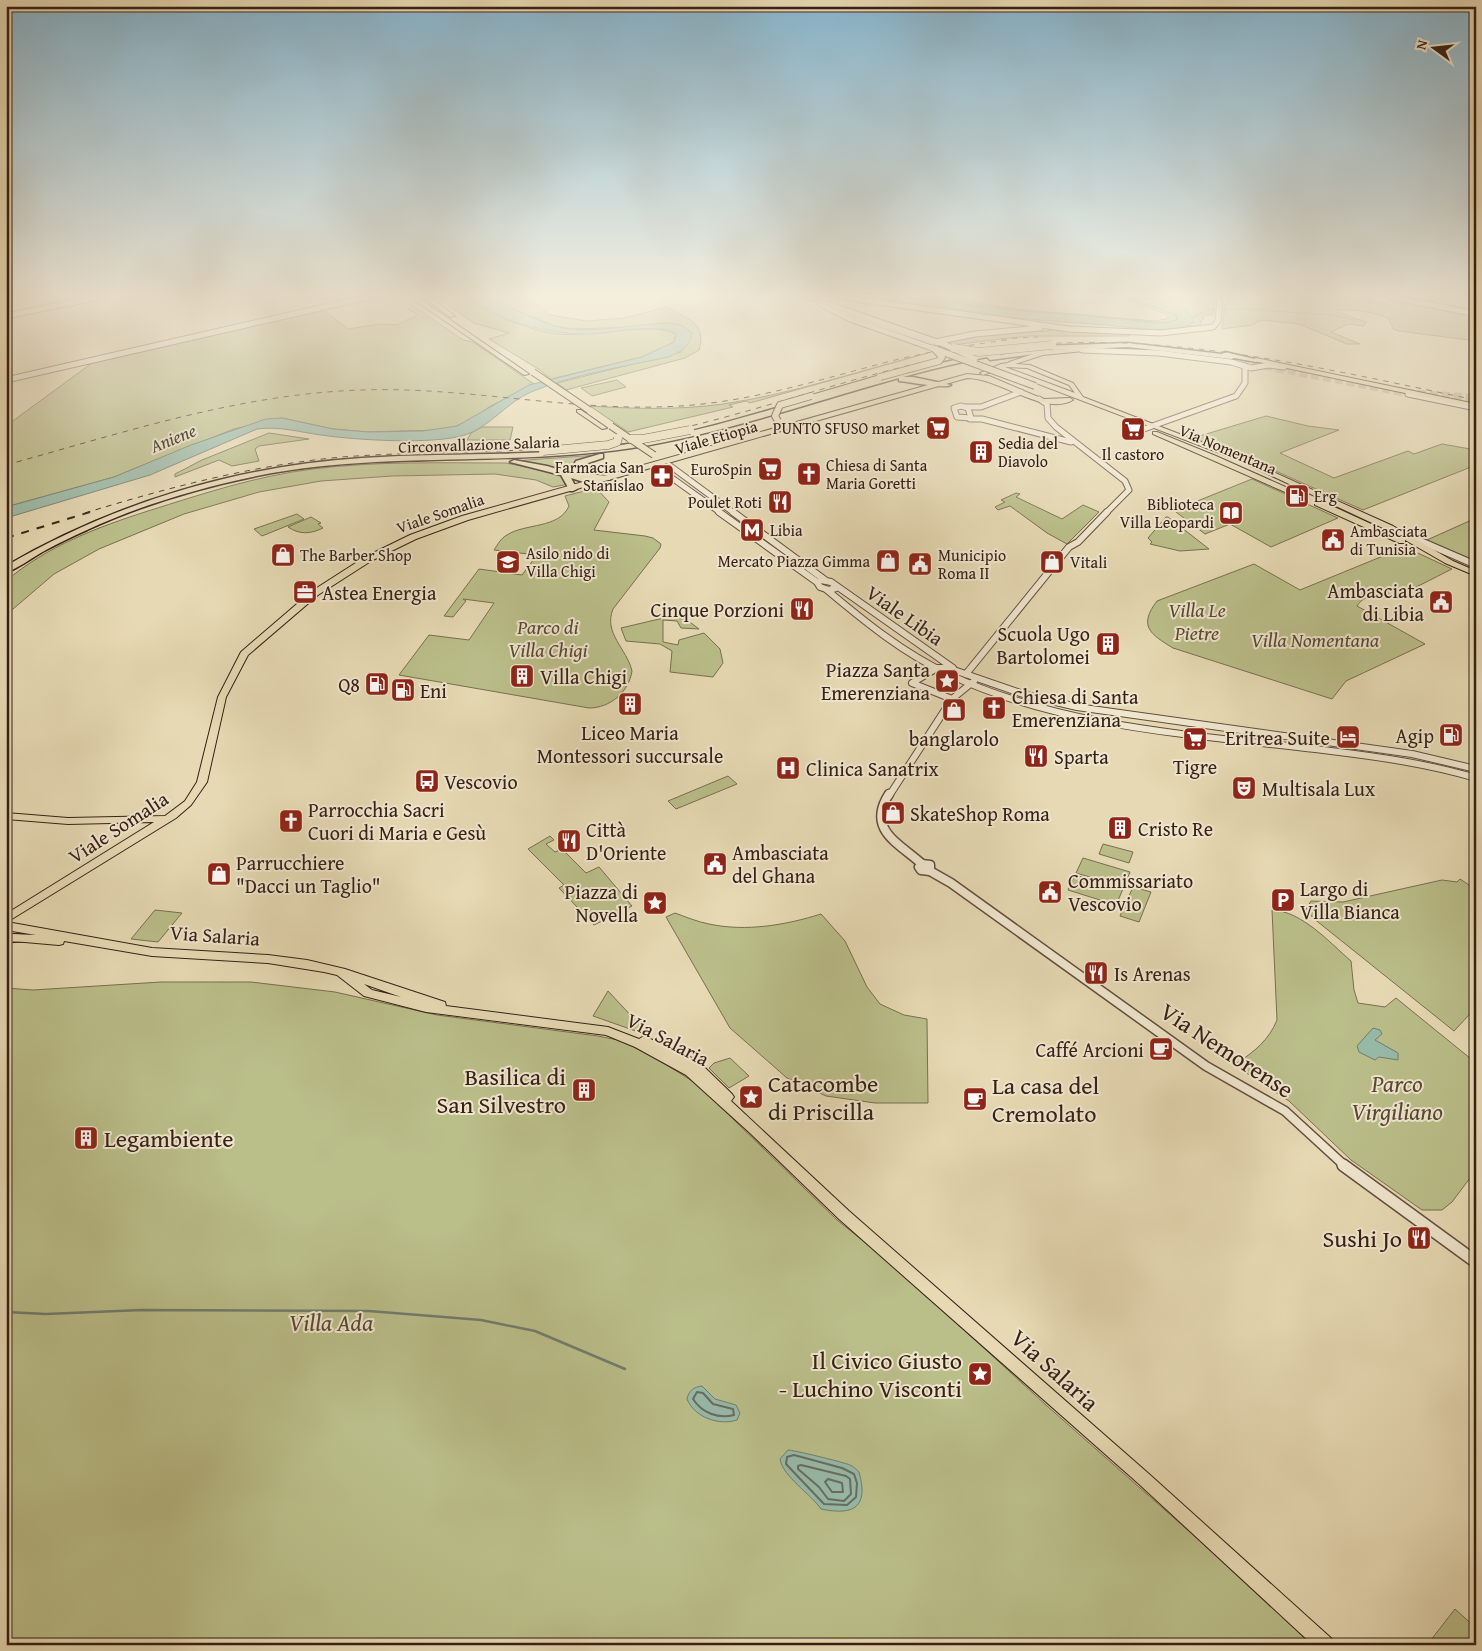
<svg xmlns="http://www.w3.org/2000/svg" width="1482" height="1651" font-family="'Gentium Book Plus',serif">
<style>
.green{fill:#babe89;stroke:#786f50}
.water{fill:#97baa9;stroke:#717c6e}
.lines{fill:none;stroke-linecap:round;stroke-linejoin:round}
.shore{stroke:#676d60;stroke-width:2}
.stream-far1{stroke:#717c6e;stroke-width:1}
.stream{stroke:#717c6e;stroke-width:2.5}
.highway-tunnel{stroke:#c3b494;stroke-width:8;stroke-dasharray:8 4;stroke-linecap:butt}
.minor-far3-casing{stroke:#634e3d;stroke-width:7}
.minor-far2-casing{stroke:#634e3d;stroke-width:8}
.minor-far1-casing{stroke:#634e3d;stroke-width:11}
.minor-casing{stroke:#634e3d;stroke-width:14}
.major-casing{stroke:#372016;stroke-width:2}
.highway-casing{stroke:#372016;stroke-width:3}
.minor-far3{stroke:#efe6ce;stroke-width:5}
.minor-far2{stroke:#efe6ce;stroke-width:6}
.minor-far1{stroke:#efe6ce;stroke-width:8}
.minor{stroke:#efe6ce;stroke-width:11}
.major{fill:#e6d9b3;fill-rule:evenodd}
.highway{fill:#e6d9b3;fill-rule:evenodd}
.rail-far1{stroke:#372016;stroke-width:1;stroke-dasharray:5.5 5.5;stroke-linecap:butt}
.rail{stroke:#372016;stroke-width:2;stroke-dasharray:8 8;stroke-linecap:butt}
.minor-bridge-casing{stroke:#634e3d;stroke-width:7;stroke-linecap:butt}
.major-bridge-casing{stroke:#372016;stroke-width:8;stroke-linecap:butt}
.highway-bridge-casing{stroke:#372016;stroke-width:9;stroke-linecap:butt}
.minor-bridge{stroke:#efe6ce;stroke-width:5}
.major-bridge{stroke:#e6d9b3;stroke-width:6}
.highway-bridge{stroke:#e6d9b3;stroke-width:8}
.labels{text-anchor:middle;dominant-baseline:central;stroke-width:4;stroke-linejoin:round;paint-order:stroke}
.far-poi-label{font-size:16px;fill:#372016;stroke:#efe6ce;text-anchor:start}
.far-street-label{font-size:16px;fill:#372016;stroke:#efe6ce}
.far-water-label{font-size:18px;font-style:italic;fill:#544e42;stroke:#efe6ce}
.poi-label{font-size:20px;fill:#372016;stroke:#efe6ce;text-anchor:start}
.park-label{font-size:20px;font-style:italic;fill:#584833;stroke:#efe6ce}
.street-label{font-size:20px;fill:#372016;stroke:#efe6ce}
.near-street-label{font-size:24px;fill:#372016;stroke:#efe6ce}
.near-poi-label{font-size:24px;fill:#372016;stroke:#efe6ce;text-anchor:end}
.near-park-label{font-size:24px;font-style:italic;fill:#584833;stroke:#efe6ce}
</style>
<rect width="100%" height="100%" fill="#e6d9b3"/>
<filter id="stains"><feTurbulence type="fractalNoise" baseFrequency=".004" numOctaves="4"/><feColorMatrix values="0 0 0 0 .2 0 0 0 0 .09 0 0 0 0 .02 0 0 0 .5 -.17"/></filter>
<radialGradient id="worn" r=".72"><stop offset=".6" stop-color="#630" stop-opacity="0"/><stop offset="1" stop-color="#630" stop-opacity=".3"/></radialGradient>
<g class="green">
<path d="M436,297C445,297 459,294 467,297C472,299 477,306 482,308C502,319 537,332 558,334C587,337 656,321 676,334L674,342L642,357L551,379L540,370L489,339L509,333L474,323Z"/>
<path d="M484,297H529L550,315L587,321L624,318L667,307C688,320 707,322 699,350L685,358L566,390L557,383L681,352L683,326L571,329L554,326Z"/>
<path d="M932,297C958,297 982,304 1008,308C1056,314 1106,317 1155,321L1169,318L1165,314L1122,297H1129L1177,316V320C1157,326 1136,320 1116,318C1054,311 993,311 932,297Z"/>
<polygon points="1145,297 1214,298 1213,315 1205,315 1199,326 1186,326 1192,323 1166,304"/>
<path d="M1229,297H1346L1391,305L1397,302L1391,299L1476,315V341L1399,331L1393,329L1389,319C1373,311 1356,310 1338,310L1337,312L1366,322L1364,326L1348,324L1331,332L1360,344H1347L1299,324L1261,320L1252,325L1222,329L1225,305L1228,304Z"/>
<polygon points="412,305 463,340 473,342 534,384 489,407 474,418 457,426 440,430 368,432 333,429 282,418 234,429 114,477 6,507 6,426 92,363 324,310 348,329 380,324 397,325 417,315 414,312 408,310"/>
<polygon points="1058,330 1131,334 1129,336 1028,336 951,345 944,343 978,336"/>
<path d="M928,353L750,403L746,401L729,405L733,407L628,432L590,406C635,409 680,410 723,404C792,394 859,371 928,353Z"/>
<polygon points="617,380 626,387 592,396 581,388"/>
<polygon points="1266,416 1308,426 1339,430 1280,453 1334,478 1408,451 1414,454 1442,444 1476,450 1476,465 1363,510 1242,456 1193,438"/>
<polygon points="482,427 513,427 510,440 467,440 471,433"/>
<polygon points="269,433 309,439 259,446 255,449 259,461 232,466 219,460 175,477 175,474 202,460"/>
<polygon points="598,455 576,463 572,470 576,475 541,465 513,461"/>
<path d="M506,463L564,475L569,484L553,487L536,480L495,474L392,476L321,481L259,492L184,514L99,549L54,574L6,615V581C47,546 98,527 148,511C202,494 256,476 313,469C376,461 442,463 506,463Z"/>
<polygon points="1252,479 1338,518 1271,547 1230,524 1205,534 1176,512 1175,510"/>
<path d="M596,488L609,502L594,530L645,536L653,538L661,544L660,548L613,609C603,633 627,649 632,671C629,692 610,708 589,708L399,675L429,635L469,640L494,603L463,599L466,601L453,617L444,616L479,569L522,575L537,555L494,550C498,544 501,538 507,535C525,523 559,529 569,506L565,496Z"/>
<polygon points="1016,493 1020,494 1016,497 1062,519 1083,505 1099,512 1067,544 1047,533 1010,506 998,510 995,507 1005,502 1001,500"/>
<polygon points="297,514 304,519 262,536 254,529"/>
<path d="M311,517L321,523L318,524L323,528C311,534 300,535 288,527Z"/>
<polygon points="1166,517 1168,517 1209,549 1180,551 1150,544 1152,542 1148,538"/>
<polygon points="1476,518 1476,561 1427,540"/>
<path d="M1405,547L1452,569C1435,577 1406,594 1389,597C1375,600 1366,592 1357,606L1425,644L1346,681L1332,699L1173,648C1150,634 1138,626 1157,601L1254,564L1300,590Z"/>
<polygon points="672,616 687,620 699,629 681,628 677,621 663,620 663,642 678,645 679,640 704,633 720,649 723,663 713,677 670,672 672,651 660,644 626,641 621,628"/>
<polygon points="728,776 737,784 676,809 668,801"/>
<polygon points="550,836 554,840 546,844 555,852 562,849 586,873 599,867 632,906 594,925 559,888 564,885 528,849"/>
<polygon points="1103,844 1133,852 1129,863 1099,854"/>
<polygon points="1083,858 1130,872 1124,887 1076,873"/>
<polygon points="1075,875 1123,889 1116,905 1068,890"/>
<polygon points="1460,879 1475,889 1476,1002 1470,1014 1454,1031 1313,918 1306,909 1311,901 1343,902 1442,880 1457,882"/>
<polygon points="1133,887 1151,892 1139,922 1120,916"/>
<polygon points="155,910 182,913 158,942 131,939"/>
<path d="M1272,910C1302,911 1330,943 1351,961L1354,990L1358,1003L1385,1007L1396,998L1476,1063V1170L1452,1202L1442,1210H1422L1351,1160L1289,1101L1239,1068L1237,1063C1254,1052 1269,1040 1277,1020Z"/>
<path d="M675,913C686,917 698,922 709,924C746,932 786,925 821,914L845,941L867,987L880,1004L904,1015L927,1019L928,1103H875L826,1096L787,1078L730,1028L666,917Z"/>
<polygon points="161,982 251,982 335,992 437,1015 598,1036 618,1040 646,1052 697,1084 837,1220 892,1264 1046,1405 1224,1562 1312,1645 6,1645 6,988 33,990"/>
<polygon points="608,991 650,1036 593,1016"/>
<polygon points="730,1058 749,1076 729,1088 709,1068 714,1063"/>
<polygon points="1455,1609 1476,1628 1476,1645 1427,1645"/>
</g>
<g class="water">
<path d="M468,297C504,297 534,325 570,329C600,332 639,324 671,323L683,326L692,333C689,348 681,352 668,357C623,367 574,374 531,392C507,402 490,427 465,435C433,445 355,440 321,435C299,432 279,426 257,429L150,475L6,518V507L114,477L191,445L266,419L282,418L333,429L368,432L423,431L457,426L529,385L642,357L674,342L676,334C658,322 608,334 586,334C553,335 491,320 468,297Z"/>
<path d="M908,297C934,297 957,304 983,307C1026,312 1069,314 1113,318C1134,319 1156,327 1177,320V316L1129,297C1144,297 1187,305 1194,320C1192,323 1190,325 1185,327C1161,333 1130,327 1105,325C1040,320 970,317 908,297Z"/>
<polygon points="1373,1028 1380,1030 1382,1034 1375,1040 1398,1053 1398,1060 1379,1057 1375,1060 1359,1052 1357,1046"/>
<path d="M702,1386L715,1399L736,1405L740,1413L737,1420C719,1426 694,1417 687,1399C689,1390 694,1387 702,1386Z"/>
<path d="M788,1450C793,1450 843,1462 850,1465C853,1466 856,1469 859,1472C869,1507 854,1516 821,1509C810,1493 783,1477 780,1459Z"/>
</g>
<g class="lines">
<g class="shore">
<path d="M697,1392L703,1393L713,1404L733,1409L734,1415C718,1419 702,1413 693,1399Z"/>
<polygon points="794,1455 842,1468 854,1474 857,1483 856,1497 847,1505 824,1504 786,1464 787,1457"/>
<polygon points="801,1465 846,1476 850,1479 851,1494 844,1501 828,1499 819,1487 798,1469 798,1466"/>
<polygon points="828,1479 842,1483 843,1492 832,1492 825,1482"/>
</g>
<polyline class="stream-far1" points="1193,317 1208,310 1243,309 1332,315 1354,320"/>
<polyline class="stream" points="6,1312 46,1314 142,1310 369,1311 481,1320 535,1331 625,1369"/>
<polyline class="highway-tunnel" points="1229,359 1407,393 1476,398"/>
<defs>
<g id="minor-far3">
<polyline points="841,297 1069,329 1161,333 1213,327 1218,321 1220,297"/>
<polyline points="1392,297 1476,314"/>
<polyline points="819,301 946,345"/>
<polyline points="821,304 850,319 932,348"/>
<polyline points="6,316 100,297"/>
<polyline points="935,342 975,334 1040,328"/>
<polyline points="1082,350 1159,353 1231,362 1251,368 1269,365 1284,367"/>
<polyline points="6,380 368,297"/>
<polyline points="1408,394 1476,408"/>
<polyline points="1039,399 1047,404 1048,418 1056,427 1125,481 1129,490 1106,513"/>
<polygon points="961,406 968,408 971,418 957,417 954,408"/>
<polyline points="966,407 981,407 1021,392"/>
<polyline points="970,419 982,419 1071,442"/>
<polyline points="1144,429 1236,396 1245,383 1245,366"/>
<polyline points="669,465 734,513"/>
<polyline points="658,468 721,513"/>
</g>
<g id="minor-far2">
<polyline points="719,512 817,582 820,587 829,590 836,588"/>
<polyline points="733,512 825,580"/>
<polyline points="1402,533 1476,565"/>
<polyline points="821,580 831,582 953,668"/>
<path d="M827,590C864,621 903,653 948,674C1066,730 1204,735 1331,751C1380,757 1429,764 1476,778"/>
<polyline points="966,674 1069,547 1078,542 1107,512"/>
<polyline points="952,699 912,683 937,668 948,668 1026,695 1077,707 1412,754 1476,769"/>
<polyline points="889,796 952,699 974,681"/>
</g>
<g id="minor-far1">
<path d="M889,794C866,830 899,843 922,864L930,865V871"/>
<polyline points="922,864 919,867 921,870 930,871 951,883 1206,1066 1285,1111 1345,1166"/>
</g>
<polyline id="minor" points="1343,1165 1476,1262"/>
<g id="major">
<polygon points="410,297 417,297 529,374 524,375"/>
<polygon points="423,297 430,297 455,316 450,317"/>
<polygon points="805,297 813,297 863,318 941,345 936,346 859,320"/>
<path d="M1082,348L1084,349V351L1043,355L1015,364L1030,365L1073,383L1083,397L1242,458L1393,526L1453,561L1476,571V576L1445,563L1405,540V543H1399L1315,505V501H1321L1404,539L1387,530L1238,460L999,369L983,375L980,373L1001,364L1008,363L1009,362L1042,351ZM1005,367L1027,368L1069,385L1075,393Z"/>
<polygon points="1256,358 1476,404 1476,408 1254,361 1253,360"/>
<path d="M967,374L989,376L1043,399L1070,398L1073,400C1044,417 1000,378 967,378L468,520L416,539L371,561L318,595L248,655L226,697L207,782L191,805L176,818L7,922L152,948L268,955L307,960L345,969L445,1002L446,1006L608,1027L639,1039L644,1036L698,1061L732,1094L734,1097L731,1101L849,1211L1149,1474L1332,1639L1334,1645H1313L1139,1484L839,1219L750,1133L686,1075L635,1047L606,1035L426,1012L364,996L337,975L324,972L268,963L152,956L64,941L63,944L59,945L13,941L9,940L8,937L9,934L36,935L6,930V914L154,822L68,824L6,819V813L68,818L165,816L185,801L197,782L218,697L241,652L312,591L365,557L410,535L462,516ZM364,984L401,997L372,990Z"/>
<polygon points="880,375 883,377 882,378 811,398 808,396"/>
<polygon points="577,410 581,410 607,428 602,429 577,412"/>
<polygon points="1153,432 1157,432 1216,456 1308,497 1301,499 1153,434"/>
</g>
<g id="highway">
<path d="M1128,343L1222,354L1225,352L1259,360L1256,362L1234,358L1231,359L1128,347L1052,350L1049,352L990,360L987,357C867,380 753,429 632,448C513,466 391,452 272,473C209,485 145,503 87,530C73,536 59,543 46,550C33,557 20,567 6,573V566C114,503 237,466 362,458C453,452 544,458 634,443C710,430 784,405 858,384C904,371 951,360 998,351L1001,353L1000,355L1039,349V347L1041,346Z"/>
<path d="M899,377H913L951,385C944,389 910,382 899,381Z"/>
<polygon points="600,454 603,454 603,458 582,465 579,469 585,474 610,476 610,480 588,479 596,481 596,485 593,485 571,478 577,489 573,491 570,491 561,475 510,462 514,460 547,466 577,475 571,470 576,461"/>
<polygon points="6,934 24,935 26,938 24,941 6,942"/>
</g>
</defs>
<use href="#minor-far3" class="minor-far3-casing"/>
<use href="#minor-far2" class="minor-far2-casing"/>
<use href="#minor-far1" class="minor-far1-casing"/>
<use href="#minor" class="minor-casing"/>
<use href="#major" class="major-casing"/>
<use href="#highway" class="highway-casing"/>
<use href="#minor-far3" class="minor-far3"/>
<use href="#minor-far2" class="minor-far2"/>
<use href="#minor-far1" class="minor-far1"/>
<use href="#minor" class="minor"/>
<use href="#major" class="major"/>
<use href="#highway" class="highway"/>
<g class="rail-far1">
<polyline points="1001,339 1038,337"/>
<path d="M6,465C122,433 239,394 361,390C472,386 582,415 693,405C759,399 823,379 887,362C927,352 967,345 1008,340"/>
<path d="M85,513C170,487 254,465 342,457C432,450 522,455 611,442C738,423 857,370 984,350C1149,325 1315,367 1476,400"/>
</g>
<polyline class="rail" points="6,538 90,512"/>
<defs>
<polyline id="minor-bridge" points="946,345 975,359"/>
<g id="major-bridge">
<polyline points="932,348 1035,386"/>
<polyline points="533,372 589,410"/>
<polyline points="880,377 939,361 942,357 935,349"/>
<polyline points="778,421 775,416 780,405 811,396"/>
<polyline points="611,426 654,455"/>
</g>
<g id="highway-bridge">
<polyline points="954,348 979,352 1052,345"/>
<polyline points="631,439 643,439 690,430"/>
<polyline points="543,451 608,445 617,442 618,438"/>
</g>
</defs>
<use href="#minor-bridge" class="minor-bridge-casing"/>
<use href="#major-bridge" class="major-bridge-casing"/>
<use href="#highway-bridge" class="highway-bridge-casing"/>
<use href="#minor-bridge" class="minor-bridge"/>
<use href="#major-bridge" class="major-bridge"/>
<use href="#highway-bridge" class="highway-bridge"/>
</g>
<linearGradient id="sky" x2="0" y2="1"><stop stop-color="#87b6cf"/><stop offset="0.56" stop-color="#f4eedd"/><stop offset="1" stop-color="#f4eedd" stop-opacity="0"/></linearGradient>
<rect width="1482" height="528" fill="url(#sky)"/>
<defs>
<symbol id="supermarket-square" viewBox="-11 -11 22 22"><rect x="-9" y="-9" width="18" height="18" rx="4" fill="#8f2418" stroke="#efe6ce"/><path d="M-6-5.5h2.5l.6 2H6L4.5 2H-2.5L-4.4-4H-6ZM-1.5 3.2a1.3 1.3 0 1 0 .1 0ZM3 3.2a1.3 1.3 0 1 0 .1 0Z" fill="#fff"/></symbol>
<symbol id="building-square" viewBox="-11 -11 22 22"><rect x="-9" y="-9" width="18" height="18" rx="4" fill="#8f2418" stroke="#efe6ce"/><path d="M-4-6H4V6H1V3H-1V6H-4ZM-2.5-4.3h1.7v1.8h-1.7ZM.8-4.3h1.7v1.8H.8ZM-2.5-1h1.7V.8h-1.7ZM.8-1h1.7V.8H.8Z" fill="#fff"/></symbol>
<symbol id="church-square" viewBox="-11 -11 22 22"><rect x="-9" y="-9" width="18" height="18" rx="4" fill="#8f2418" stroke="#efe6ce"/><path d="M-1.2-6h2.4v3.5h3.3v2.4h-3.3V6h-2.4V-.1h-3.3v-2.4h3.3Z" fill="#fff"/></symbol>
<symbol id="pharmacy-square" viewBox="-11 -11 22 22"><rect x="-9" y="-9" width="18" height="18" rx="4" fill="#8f2418" stroke="#efe6ce"/><path d="M-2-6h4v4h4v4h-4v4h-4v-4h-4v-4h4Z" fill="#fff"/></symbol>
<symbol id="fuel-square" viewBox="-11 -11 22 22"><rect x="-9" y="-9" width="18" height="18" rx="4" fill="#8f2418" stroke="#efe6ce"/><path d="M-5.5-6h7V0h2V4h1.3V-2.5L3-4.5l.8-.8L6-3V5H2.5V1h-1V6h-7ZM-4.2-4.7v3.2H.2V-4.7Z" fill="#fff"/></symbol>
<symbol id="restaurant-square" viewBox="-11 -11 22 22"><rect x="-9" y="-9" width="18" height="18" rx="4" fill="#8f2418" stroke="#efe6ce"/><path d="M-5-6h1v4h1v-4h1v4h1v-4h1v5L-1.5 .5V6h-2V.5L-5-1ZM5-6V6H3V1.5H1.5Q1.5-4 5-6Z" fill="#fff"/></symbol>
<symbol id="library-square" viewBox="-11 -11 22 22"><rect x="-9" y="-9" width="18" height="18" rx="4" fill="#8f2418" stroke="#efe6ce"/><path d="M-6-4Q-3-5.5-.7-3.5V5Q-3 3-6 4ZM6-4Q3-5.5 .7-3.5V5Q3 3 6 4Z" fill="#fff"/></symbol>
<symbol id="metro-square" viewBox="-11 -11 22 22"><rect x="-9" y="-9" width="18" height="18" rx="4" fill="#8f2418" stroke="#efe6ce"/><path d="M-5.5 5V-5H-3L0 0L3-5H5.5V5H3V-.5L0 4L-3-.5V5Z" fill="#fff"/></symbol>
<symbol id="civic-square" viewBox="-11 -11 22 22"><rect x="-9" y="-9" width="18" height="18" rx="4" fill="#8f2418" stroke="#efe6ce"/><path d="M-.6-6.5H3V-4.5H.6V-3L4-1V1h2V6H-6V1h2V-1L-.6-3ZM-1.2 2.5V6h2.4V2.5Z" fill="#fff"/></symbol>
<symbol id="shop-square" viewBox="-11 -11 22 22"><rect x="-9" y="-9" width="18" height="18" rx="4" fill="#8f2418" stroke="#efe6ce"/><path d="M-5-2.5h2.3a2.7 3.5 0 0 1 5.4 0H5L5.5 6h-11ZM-1.5-2.5h3a1.5 2.3 0 0 0-3 0Z" fill="#fff"/></symbol>
<symbol id="school-square" viewBox="-11 -11 22 22"><rect x="-9" y="-9" width="18" height="18" rx="4" fill="#8f2418" stroke="#efe6ce"/><path d="M0-5L7-2L0 1L-7-2ZM-4 1L0 2.5L4 1V4Q0 6-4 4Z" fill="#fff"/></symbol>
<symbol id="office-square" viewBox="-11 -11 22 22"><rect x="-9" y="-9" width="18" height="18" rx="4" fill="#8f2418" stroke="#efe6ce"/><path d="M-6-3h4V-5.5h4V-3h4V5H-6ZM-1-4.5V-3h2v-1.5ZM-6 0V1H6V0Z" fill="#fff"/></symbol>
<symbol id="sight-square" viewBox="-11 -11 22 22"><rect x="-9" y="-9" width="18" height="18" rx="4" fill="#8f2418" stroke="#efe6ce"/><path d="M0-6L1.8-2.2L6-1.7L2.9 1.2L3.7 5.4L0 3.3L-3.7 5.4L-2.9 1.2L-6-1.7L-1.8-2.2Z" fill="#fff"/></symbol>
<symbol id="hotel-square" viewBox="-11 -11 22 22"><rect x="-9" y="-9" width="18" height="18" rx="4" fill="#8f2418" stroke="#efe6ce"/><path d="M-6-4.5h1.5V1H6V5H4.5V3h-9V5H-6ZM-4 0a1.8 1.8 0 1 1 3.6 0ZM.5 0V-2.5h3Q6-2.5 6 0Z" fill="#fff"/></symbol>
<symbol id="hospital-square" viewBox="-11 -11 22 22"><rect x="-9" y="-9" width="18" height="18" rx="4" fill="#8f2418" stroke="#efe6ce"/><path d="M-5-5h3v3.5h4V-5h3V5h-3V1.5h-4V5h-3Z" fill="#fff"/></symbol>
<symbol id="bus-square" viewBox="-11 -11 22 22"><rect x="-9" y="-9" width="18" height="18" rx="4" fill="#8f2418" stroke="#efe6ce"/><path d="M-5-6H5V4H4V6H2V4H-2V6H-4V4H-5ZM-3.5-4V0h7V-4ZM-3.5 1.2v1.5H-2V1.2ZM2 1.2v1.5H3.5V1.2Z" fill="#fff"/></symbol>
<symbol id="theatre-square" viewBox="-11 -11 22 22"><rect x="-9" y="-9" width="18" height="18" rx="4" fill="#8f2418" stroke="#efe6ce"/><path d="M-5-5.5Q0-4 5-5.5V0Q5 5 0 6Q-5 5-5 0ZM-3.3-2.5H-1v1.5H-3.3ZM1-2.5H3.3v1.5H1ZM-2.8 1Q0 5.5 2.8 1Z" fill="#fff"/></symbol>
<symbol id="parking-square" viewBox="-11 -11 22 22"><rect x="-9" y="-9" width="18" height="18" rx="4" fill="#8f2418" stroke="#efe6ce"/><path d="M-3.5-5.5H1a3.5 3.5 0 0 1 0 7H-1V5.5H-3.5ZM-1-3.4V-.6H.8a1.4 1.4 0 0 0 0-2.8Z" fill="#fff"/></symbol>
<symbol id="cafe-square" viewBox="-11 -11 22 22"><rect x="-9" y="-9" width="18" height="18" rx="4" fill="#8f2418" stroke="#efe6ce"/><path d="M-5.5-4.5H6V0H3Q3 3.5 0 3.5H-2.5Q-5.5 3.5-5.5 0ZM3-3.2v2h1.7v-2ZM-6 4.5H4V6H-6Z" fill="#fff"/></symbol>
</defs>
<g fill-rule="evenodd">
<use href="#supermarket-square" x="924" y="414" width="28" height="28"/>
<use href="#supermarket-square" x="1119" y="415" width="28" height="28"/>
<use href="#building-square" x="967" y="438" width="28" height="28"/>
<use href="#supermarket-square" x="756" y="455" width="28" height="28"/>
<use href="#church-square" x="795" y="460" width="28" height="28"/>
<use href="#pharmacy-square" x="648" y="462" width="28" height="28"/>
<use href="#fuel-square" x="1283" y="482" width="28" height="28"/>
<use href="#restaurant-square" x="766" y="488" width="28" height="28"/>
<use href="#library-square" x="1217" y="499" width="28" height="28"/>
<use href="#metro-square" x="738" y="516" width="28" height="28"/>
<use href="#civic-square" x="1319" y="526" width="28" height="28"/>
<use href="#shop-square" x="269" y="541" width="28" height="28"/>
<use href="#shop-square" x="874" y="547" width="28" height="28"/>
<use href="#school-square" x="494" y="548" width="28" height="28"/>
<use href="#shop-square" x="1038" y="548" width="28" height="28"/>
<use href="#civic-square" x="906" y="550" width="28" height="28"/>
<use href="#office-square" x="291" y="578" width="28" height="28"/>
<use href="#civic-square" x="1427" y="588" width="28" height="28"/>
<use href="#restaurant-square" x="788" y="595" width="28" height="28"/>
<use href="#building-square" x="1094" y="630" width="28" height="28"/>
<use href="#building-square" x="508" y="662" width="28" height="28"/>
<use href="#sight-square" x="933" y="667" width="28" height="28"/>
<use href="#fuel-square" x="363" y="670" width="28" height="28"/>
<use href="#fuel-square" x="389" y="676" width="28" height="28"/>
<use href="#building-square" x="616" y="690" width="28" height="28"/>
<use href="#church-square" x="980" y="694" width="28" height="28"/>
<use href="#shop-square" x="940" y="696" width="28" height="28"/>
<use href="#fuel-square" x="1437" y="721" width="28" height="28"/>
<use href="#hotel-square" x="1334" y="723" width="28" height="28"/>
<use href="#supermarket-square" x="1181" y="725" width="28" height="28"/>
<use href="#restaurant-square" x="1022" y="742" width="28" height="28"/>
<use href="#hospital-square" x="774" y="754" width="28" height="28"/>
<use href="#bus-square" x="413" y="767" width="28" height="28"/>
<use href="#theatre-square" x="1230" y="774" width="28" height="28"/>
<use href="#shop-square" x="879" y="799" width="28" height="28"/>
<use href="#church-square" x="277" y="807" width="28" height="28"/>
<use href="#building-square" x="1106" y="814" width="28" height="28"/>
<use href="#restaurant-square" x="555" y="827" width="28" height="28"/>
<use href="#civic-square" x="701" y="850" width="28" height="28"/>
<use href="#shop-square" x="205" y="860" width="28" height="28"/>
<use href="#civic-square" x="1036" y="878" width="28" height="28"/>
<use href="#parking-square" x="1269" y="886" width="28" height="28"/>
<use href="#sight-square" x="641" y="889" width="28" height="28"/>
<use href="#restaurant-square" x="1082" y="959" width="28" height="28"/>
<use href="#cafe-square" x="1147" y="1035" width="28" height="28"/>
<use href="#building-square" x="570" y="1076" width="28" height="28"/>
<use href="#sight-square" x="737" y="1083" width="28" height="28"/>
<use href="#cafe-square" x="961" y="1085" width="28" height="28"/>
<use href="#building-square" x="72" y="1124" width="28" height="28"/>
<use href="#restaurant-square" x="1405" y="1224" width="28" height="28"/>
<use href="#sight-square" x="966" y="1360" width="28" height="28"/>
</g>
<g class="labels">
<g class="far-poi-label">
<text x="920" y="428" text-anchor="end">PUNTO SFUSO market</text>
<text x="998" y="443">Sedia del<tspan x="998" dy="18">Diavolo</tspan></text>
<text x="1133" y="454" text-anchor="middle">Il castoro</text>
<text x="826" y="465">Chiesa di Santa<tspan x="826" dy="18">Maria Goretti</tspan></text>
<text x="644" y="467" text-anchor="end">Farmacia San<tspan x="644" dy="18">Stanislao</tspan></text>
<text x="752" y="469" text-anchor="end">EuroSpin</text>
<text x="1314" y="496">Erg</text>
<text x="762" y="502" text-anchor="end">Poulet Roti</text>
<text x="1214" y="504" text-anchor="end">Biblioteca<tspan x="1214" dy="18">Villa Leopardi</tspan></text>
<text x="770" y="530">Libia</text>
<text x="1350" y="531">Ambasciata<tspan x="1350" dy="18">di Tunisia</tspan></text>
<text x="526" y="553">Asilo nido di<tspan x="526" dy="18">Villa Chigi</tspan></text>
<text x="300" y="555">The Barber Shop</text>
<text x="938" y="555">Municipio<tspan x="938" dy="18">Roma II</tspan></text>
<text x="870" y="561" text-anchor="end">Mercato Piazza Gimma</text>
<text x="1070" y="562">Vitali</text>
</g>
<g class="far-street-label">
<text transform="translate(716 437) rotate(-16)">Viale Etiopia</text>
<text transform="translate(479 444) rotate(-2)">Circonvallazione Salaria</text>
<text transform="translate(1228 449) rotate(23)">Via Nomentana</text>
<text transform="translate(440 513) rotate(-19)">Viale Somalia</text>
</g>
<g class="far-water-label">
<text transform="translate(173 438) rotate(-22)">Aniene</text>
</g>
<g class="poi-label">
<text x="1424" y="590" text-anchor="end">Ambasciata<tspan x="1424" dy="23">di Libia</tspan></text>
<text x="322" y="592">Astea Energia</text>
<text x="784" y="609" text-anchor="end">Cinque Porzioni</text>
<text x="1090" y="633" text-anchor="end">Scuola Ugo<tspan x="1090" dy="23">Bartolomei</tspan></text>
<text x="930" y="669" text-anchor="end">Piazza Santa<tspan x="930" dy="23">Emerenziana</tspan></text>
<text x="540" y="676">Villa Chigi</text>
<text x="360" y="684" text-anchor="end">Q8</text>
<text x="420" y="690">Eni</text>
<text x="1012" y="696">Chiesa di Santa<tspan x="1012" dy="23">Emerenziana</tspan></text>
<text x="630" y="732" text-anchor="middle">Liceo Maria<tspan x="630" dy="23">Montessori succursale</tspan></text>
<text x="1434" y="735" text-anchor="end">Agip</text>
<text x="1330" y="737" text-anchor="end">Eritrea Suite</text>
<text x="954" y="738" text-anchor="middle">banglarolo</text>
<text x="1054" y="756">Sparta</text>
<text x="1195" y="766" text-anchor="middle">Tigre</text>
<text x="806" y="768">Clinica Sanatrix</text>
<text x="444" y="781">Vescovio</text>
<text x="1262" y="788">Multisala Lux</text>
<text x="308" y="809">Parrocchia Sacri<tspan x="308" dy="23">Cuori di Maria e Gesù</tspan></text>
<text x="910" y="813">SkateShop Roma</text>
<text x="1138" y="828">Cristo Re</text>
<text x="586" y="829">Città<tspan x="586" dy="23">D'Oriente</tspan></text>
<text x="732" y="852">Ambasciata<tspan x="732" dy="23">del Ghana</tspan></text>
<text x="236" y="862">Parrucchiere<tspan x="236" dy="23">"Dacci un Taglio"</tspan></text>
<text x="1068" y="880">Commissariato<tspan x="1068" dy="23">Vescovio</tspan></text>
<text x="1300" y="888">Largo di<tspan x="1300" dy="23">Villa Bianca</tspan></text>
<text x="638" y="891" text-anchor="end">Piazza di<tspan x="638" dy="23">Novella</tspan></text>
<text x="1114" y="973">Is Arenas</text>
<text x="1144" y="1049" text-anchor="end">Caffé Arcioni</text>
</g>
<g class="park-label">
<text x="1197" y="609">Villa Le<tspan x="1197" dy="23">Pietre</tspan></text>
<text x="548" y="626">Parco di<tspan x="548" dy="23">Villa Chigi</tspan></text>
<text x="1315" y="639">Villa Nomentana</text>
</g>
<g class="street-label">
<text transform="translate(905 615) rotate(35)">Viale Libia</text>
<text transform="translate(118 827) rotate(-33)">Viale Somalia</text>
<text transform="translate(215 935) rotate(4)">Via Salaria</text>
<text transform="translate(668 1039) rotate(28)">Via Salaria</text>
</g>
<g class="near-street-label">
<text transform="translate(1227 1050) rotate(33)">Via Nemorense</text>
<text transform="translate(1055 1370) rotate(42)">Via Salaria</text>
</g>
<g class="near-poi-label">
<text x="566" y="1076">Basilica di<tspan x="566" dy="28">San Silvestro</tspan></text>
<text x="768" y="1083" text-anchor="start">Catacombe<tspan x="768" dy="28">di Priscilla</tspan></text>
<text x="992" y="1085" text-anchor="start">La casa del<tspan x="992" dy="28">Cremolato</tspan></text>
<text x="104" y="1138" text-anchor="start">Legambiente</text>
<text x="1402" y="1238">Sushi Jo</text>
<text x="962" y="1360">Il Civico Giusto<tspan x="962" dy="28">- Luchino Visconti</tspan></text>
</g>
<g class="near-park-label">
<text x="1397" y="1083">Parco<tspan x="1397" dy="28">Virgiliano</tspan></text>
<text x="331" y="1322">Villa Ada</text>
</g>
</g>
<rect width="1482" height="1651" fill="none" stroke="#e6d9b3" stroke-width="25"/>
<rect x="8" y="8" width="1467" height="1636" fill="none" stroke="#372016" stroke-width="2.5"/>
<rect x="12" y="12" width="1457" height="1626" fill="none" stroke="#372016"/>
<g transform="translate(1434 48) rotate(285)" stroke="#efe6ce" stroke-width="4" paint-order="stroke">
<path d="M0-4L9 19L0 12L-9 19Z" fill="#372016"/>
<text y="-8" font-size="14" font-weight="bold" text-anchor="middle" fill="#372016">N</text>
</g>
<rect width="100%" height="100%" filter="url(#stains)"/>
<rect width="100%" height="100%" fill="url(#worn)"/>
</svg>
